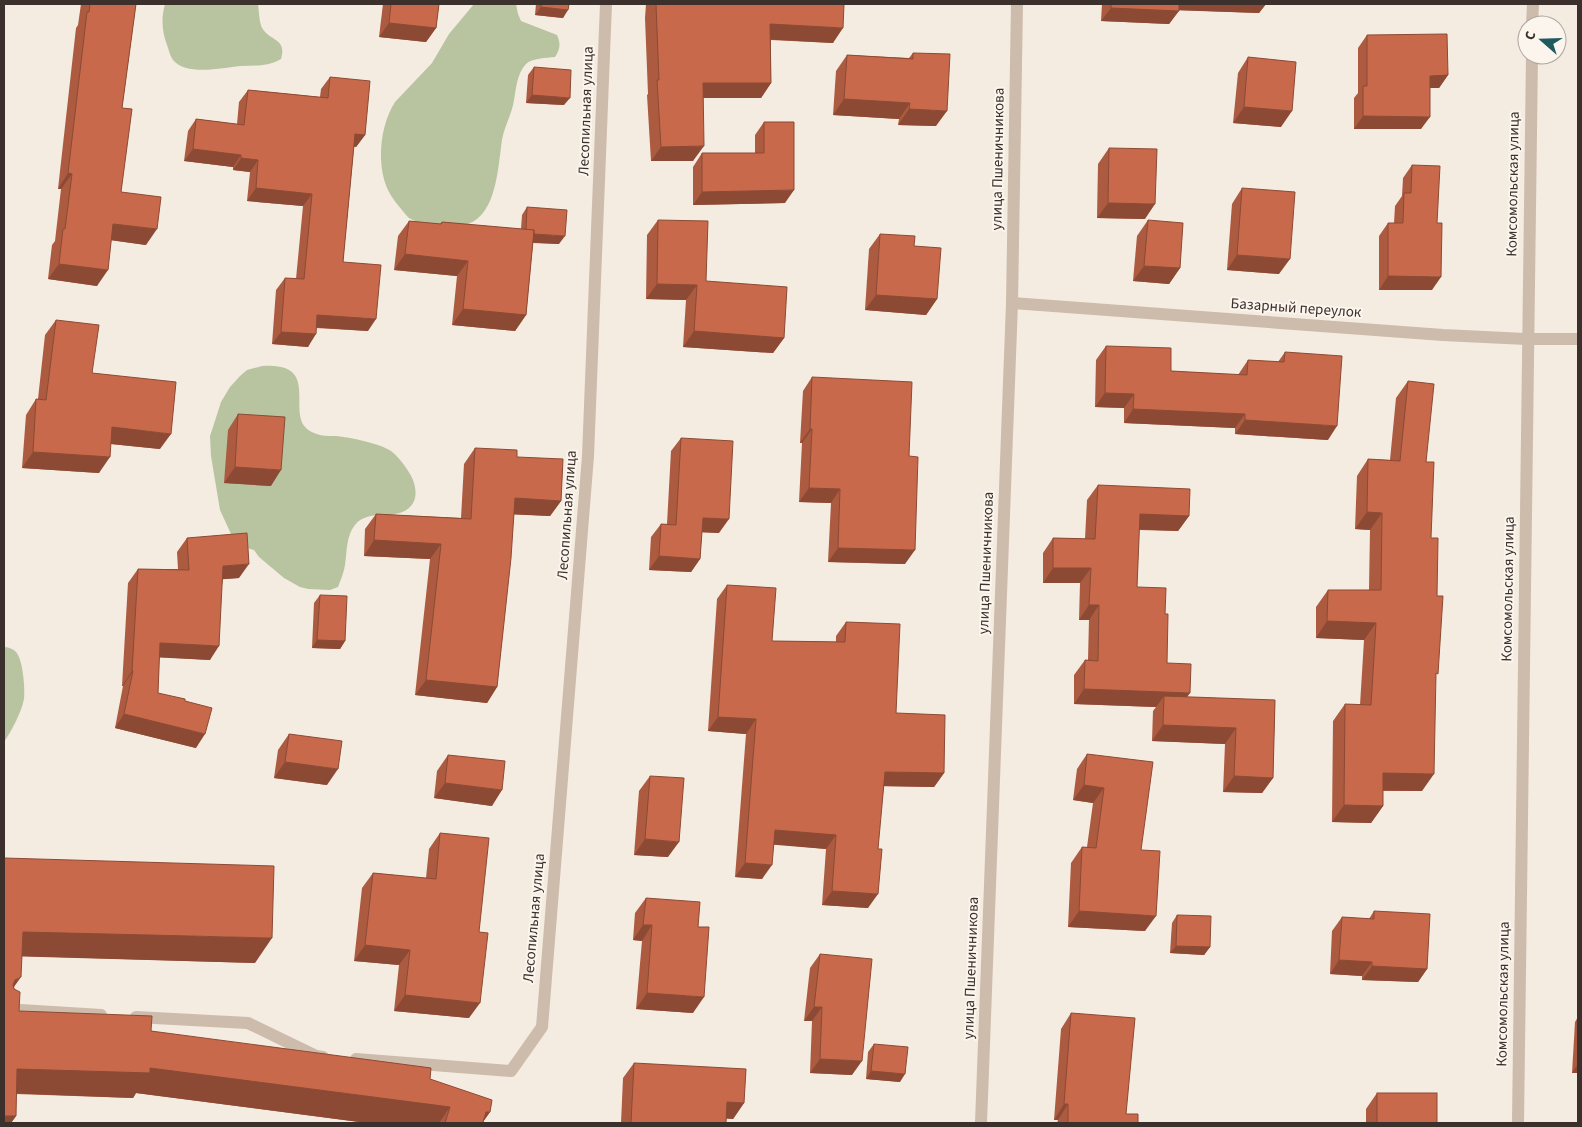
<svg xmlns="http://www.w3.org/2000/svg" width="1582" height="1127" font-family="'Source Sans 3',sans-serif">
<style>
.green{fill:#b8c4a0}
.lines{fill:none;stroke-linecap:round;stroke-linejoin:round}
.minor{stroke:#cdbbac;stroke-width:12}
.wall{fill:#ac5a40}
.shaded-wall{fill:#8c4a34}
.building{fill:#c8694b;stroke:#8c4a34}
.labels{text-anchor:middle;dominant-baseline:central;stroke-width:4;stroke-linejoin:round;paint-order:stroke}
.street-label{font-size:15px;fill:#3b302b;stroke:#fbf5ee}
</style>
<rect width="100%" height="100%" fill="#f4ebe1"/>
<g class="green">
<path d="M165,4H258C259,11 259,21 262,28C271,42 287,38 281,59C268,67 255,65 240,66C222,68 186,76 173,60C170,56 169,50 167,45C162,32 161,18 165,4Z"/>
<path d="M474,4H516L518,14L521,21L557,35C561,44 560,49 555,57C546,58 532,58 526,64C517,73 516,89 514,100C512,114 504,127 502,140C498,166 497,214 468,224C459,227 450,225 441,225C430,223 413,224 406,215C400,207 392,199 388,190C376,165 380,125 395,102L432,63L449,34Z"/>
<path d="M262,366C322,362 286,411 307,429C316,436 326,436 336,436C349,437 381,444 391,451C398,456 406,467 410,474C415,482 418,495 413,503C400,524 370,506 355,525C346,536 347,552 345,565C344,572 341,579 338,587L330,590L308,589L300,587L284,578L259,557L254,550L247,548L231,534L220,510L211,456L210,436L213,427L221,402L230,387L240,376L247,370Z"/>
<path d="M6,647C10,648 13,649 16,652C23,660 25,688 24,699C21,713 12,730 4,742V648Z"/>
</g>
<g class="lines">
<g class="minor">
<polyline points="1532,25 1533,4"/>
<polyline points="1012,303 1443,335 1527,339 1578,339"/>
<polyline points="4,1009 101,1015"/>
<polyline points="136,1017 248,1023 316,1056 323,1057"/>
<polyline points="356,1059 511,1071 542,1027 588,456 606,4"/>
<polyline points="981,1123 1012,303 1017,4"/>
<polyline points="1518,1123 1532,55"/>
</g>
</g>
<g class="wall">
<polygon points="81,4 136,4 122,108 121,192 146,245 111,240 97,286 48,279 52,245 55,241 61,189 58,189 76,28 78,25"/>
<polygon points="383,4 439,4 436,28 426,42 379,37"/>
<polygon points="536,4 569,4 563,18 535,15"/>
<polygon points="646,4 844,4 833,43 771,40 771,83 761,98 703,98 693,161 651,161 647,95 648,94 645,18"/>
<polygon points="1102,4 1266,4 1259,13 1179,10 1169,24 1101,21"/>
<polygon points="1367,35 1448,75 1439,88 1430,88 1421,129 1354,129 1354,98 1358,93 1358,48"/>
<polygon points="913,53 936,126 898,125 899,119 833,115 836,71 847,55 909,58"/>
<polygon points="1248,57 1281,127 1233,123 1238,73"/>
<polygon points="534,67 564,105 526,103 528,75"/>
<polygon points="330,77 365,135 356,147 354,146 343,262 368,331 316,328 308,347 272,344 276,290 285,278 296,279 303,206 247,201 250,172 233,170 233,167 184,161 188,131 196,119 237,124 239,102 248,90 320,97 321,89"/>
<polygon points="764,122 785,203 693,205 693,167 702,153 755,153 755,135"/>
<polygon points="1109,148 1145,219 1097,218 1098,164"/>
<polygon points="1412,165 1432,290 1379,290 1379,236 1388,223 1394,223 1395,206 1402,196 1403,178"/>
<polygon points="1242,188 1279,274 1227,270 1232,204"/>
<polygon points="527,207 559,244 533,243 526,315 515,331 452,325 457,276 394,270 398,236 409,221 440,224 442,222 521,229 522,215"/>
<polygon points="658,220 706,281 784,338 773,353 683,347 686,300 646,299 647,235"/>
<polygon points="1148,220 1180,268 1169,284 1133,281 1137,236"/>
<polygon points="880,234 914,246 937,299 926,315 865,310 869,249"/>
<polygon points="56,320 92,373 160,449 111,444 99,473 22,468 26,415 36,399 38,399 45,335"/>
<polygon points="1106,346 1171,371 1238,375 1248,360 1278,362 1285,352 1328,440 1235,434 1235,428 1124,423 1124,408 1095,407 1096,360"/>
<polygon points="812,377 909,456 905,564 828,562 831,503 799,502 802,443 800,443 803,391"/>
<polygon points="1408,381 1426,462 1431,538 1436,677 1422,791 1383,791 1383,806 1371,823 1332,822 1333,721 1345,704 1360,705 1364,640 1316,638 1316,607 1328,590 1369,590 1370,530 1355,529 1357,476 1368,459 1390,460 1396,398"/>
<polygon points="238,414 271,486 224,483 228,430"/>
<polygon points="681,438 719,533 702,532 700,559 691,572 649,570 651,537 661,524 667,524 671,451"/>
<polygon points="475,448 517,457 561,501 550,516 514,514 497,687 487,703 415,695 430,559 364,556 365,529 376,514 461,518 464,464"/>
<polygon points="1098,485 1189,516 1178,531 1139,530 1137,587 1165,614 1167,663 1187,697 1275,700 1273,778 1262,793 1223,792 1225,744 1152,741 1153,711 1156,707 1074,704 1074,675 1085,660 1088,660 1089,620 1079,620 1080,583 1043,583 1043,553 1053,538 1085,539 1087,500"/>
<polygon points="187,538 239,578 223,579 210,660 159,657 158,693 185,701 196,748 115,728 123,686 122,686 128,583 138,569 178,569 177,552"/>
<polygon points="727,585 772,641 836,642 836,636 846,622 896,713 944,773 934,787 884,786 868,908 822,905 826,849 774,844 762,879 735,877 746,734 708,731 717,599"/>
<polygon points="320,595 345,641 340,649 312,648 314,603"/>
<polygon points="289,734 327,785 274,778 278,750"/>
<polygon points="1087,754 1141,850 1145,931 1068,927 1071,863 1082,847 1087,847 1093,803 1073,800 1077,769"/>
<polygon points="448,755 492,806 434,798 437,771"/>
<polygon points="650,776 668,857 634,855 639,791"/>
<polygon points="440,833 469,1018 394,1011 399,965 354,961 362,888 373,873 426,878 429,849"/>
<polygon points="4,858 255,963 22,956 14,987 19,1011 151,1031 430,1079 490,1112 483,1122 486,1123 367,1123 136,1093 133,1098 16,1094 16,1116 11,1123 4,1123"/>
<polygon points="646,898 693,1013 636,1009 642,941 633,940 635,913"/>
<polygon points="1374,911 1427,969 1418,982 1362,980 1362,976 1330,974 1332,931 1342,917 1369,919"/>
<polygon points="1177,915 1210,947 1204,955 1170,953 1172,923"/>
<polygon points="820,954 852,1075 810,1073 812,1021 804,1021 810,968"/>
<polygon points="1071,1013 1126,1114 1138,1123 1057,1123 1058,1120 1054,1120 1061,1029"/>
<polygon points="1578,1017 1578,1073 1572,1073 1575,1022"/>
<polygon points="874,1044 900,1082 866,1079 868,1052"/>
<polygon points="634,1063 744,1103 733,1119 726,1118 726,1123 621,1123 623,1078"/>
<polygon points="1377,1093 1437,1123 1366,1123 1366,1109"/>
</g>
<g class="shaded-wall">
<polygon points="1174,4 1266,4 1259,13 1170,10"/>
<polygon points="541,7 568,10 563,18 535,15"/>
<polygon points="1111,8 1179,11 1169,24 1101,21"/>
<polygon points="389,23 436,28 426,42 379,37"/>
<polygon points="770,24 843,28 833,43 760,39"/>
<polygon points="1448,75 1439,88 1421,88 1430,76"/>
<polygon points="703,83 771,83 761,98 693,98"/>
<polygon points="532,95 570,98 564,105 526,103"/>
<polygon points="844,99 910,103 899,119 833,115"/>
<polygon points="1244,107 1292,111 1281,127 1233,123"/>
<polygon points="909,109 947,111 936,126 898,125"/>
<polygon points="1363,116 1430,117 1421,129 1354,129"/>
<polygon points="355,134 365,135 356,147 347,146"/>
<polygon points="704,146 693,161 651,161 661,147"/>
<polygon points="193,149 241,155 233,167 184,161"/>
<polygon points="241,158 258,160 250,172 233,170"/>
<polygon points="68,173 72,174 61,189 58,189"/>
<polygon points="256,188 312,194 303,206 247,201"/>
<polygon points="794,190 785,203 693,205 702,192"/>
<polygon points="1108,203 1155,204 1145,219 1097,218"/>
<polygon points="113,224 157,229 146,245 102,239"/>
<polygon points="525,234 565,236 559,244 520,242"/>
<polygon points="405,254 468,261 457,276 394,270"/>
<polygon points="1237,255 1290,259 1279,274 1227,270"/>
<polygon points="59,264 108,270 97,286 48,279"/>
<polygon points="1144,266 1180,268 1169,284 1133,281"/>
<polygon points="1388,276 1441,277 1432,290 1379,290"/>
<polygon points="657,284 697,285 686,300 646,299"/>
<polygon points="876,295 937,299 926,315 865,310"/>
<polygon points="463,309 526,315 515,331 452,325"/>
<polygon points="317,315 376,319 368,331 309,327"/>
<polygon points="694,331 784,338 773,353 683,347"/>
<polygon points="281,332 316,334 308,347 272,344"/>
<polygon points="1105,393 1134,394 1124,408 1095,407"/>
<polygon points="1133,409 1245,414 1235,428 1124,423"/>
<polygon points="1245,420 1337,426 1328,440 1235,434"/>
<polygon points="112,427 171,434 160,449 101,443"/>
<polygon points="810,429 812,429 802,443 800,443"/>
<polygon points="33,452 110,457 99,473 22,468"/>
<polygon points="235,467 281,470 271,486 224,483"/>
<polygon points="809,488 840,489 831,503 799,502"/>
<polygon points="515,498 561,501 550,516 504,514"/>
<polygon points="1367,512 1382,513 1370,530 1355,529"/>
<polygon points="1140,514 1189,516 1178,531 1129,529"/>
<polygon points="703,518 729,519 719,533 693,532"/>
<polygon points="374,540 441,544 430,559 364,556"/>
<polygon points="838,548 915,550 905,564 828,562"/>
<polygon points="659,556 700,559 691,572 649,570"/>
<polygon points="249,564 239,578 213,580 223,566"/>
<polygon points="1053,568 1091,568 1080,583 1043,583"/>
<polygon points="1089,605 1099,605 1089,620 1079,620"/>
<polygon points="1327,621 1376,623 1364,640 1316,638"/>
<polygon points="317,640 345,641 340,649 312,648"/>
<polygon points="160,643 219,646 210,660 150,657"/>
<polygon points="132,671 133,671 123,686 122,686"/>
<polygon points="426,680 497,687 487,703 415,695"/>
<polygon points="1084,689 1190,693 1179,708 1164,696 1156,707 1074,704"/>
<polygon points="124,714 205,734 196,748 115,728"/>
<polygon points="718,717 756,719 746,734 708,731"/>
<polygon points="1163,725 1236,728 1225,744 1152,741"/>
<polygon points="285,762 338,769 327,785 274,778"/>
<polygon points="885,772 944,773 934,787 875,786"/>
<polygon points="1383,773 1434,774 1422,791 1371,790"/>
<polygon points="1234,776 1273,778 1262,793 1223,792"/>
<polygon points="445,783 502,790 492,806 434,798"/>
<polygon points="1084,785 1104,788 1093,803 1073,800"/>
<polygon points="1344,805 1383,806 1371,823 1332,822"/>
<polygon points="775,830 836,835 826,849 765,844"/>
<polygon points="645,839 679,842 668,857 634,855"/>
<polygon points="745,863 772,865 762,879 735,877"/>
<polygon points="832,891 878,894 868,908 822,905"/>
<polygon points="1079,911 1156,916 1145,931 1068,927"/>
<polygon points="643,925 652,925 642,941 633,940"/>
<polygon points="23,932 272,938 255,963 6,956"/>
<polygon points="365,945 410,950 399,965 354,961"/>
<polygon points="1176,946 1210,947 1204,955 1170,953"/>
<polygon points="1339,960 1372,962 1362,976 1330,974"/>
<polygon points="1372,966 1427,969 1418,982 1362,980"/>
<polygon points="21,977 4,1001 15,980"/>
<polygon points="647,993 704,997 693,1013 636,1009"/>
<polygon points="405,995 480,1003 469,1018 394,1011"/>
<polygon points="814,1007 822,1007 812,1021 804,1021"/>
<polygon points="820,1059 862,1061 852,1075 810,1073"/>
<polygon points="1578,1064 1578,1073 1572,1073"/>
<polygon points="150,1068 450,1107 439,1123 367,1123 136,1093 133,1098 4,1093 17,1069"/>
<polygon points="871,1071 905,1074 900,1082 866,1079"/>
<polygon points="727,1102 744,1103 733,1119 716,1118"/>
<polygon points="1064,1104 1068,1104 1058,1120 1054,1120"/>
<polygon points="486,1112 490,1112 482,1123"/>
<polygon points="4,1116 16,1116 11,1123 4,1123"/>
</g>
<g class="building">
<polygon points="90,4 136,4 122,108 132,109 121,192 161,197 157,229 113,224 108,270 59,264 63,229 65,229 72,174 68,173 87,12 89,12"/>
<polygon points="391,4 439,4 436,28 389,23"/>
<polygon points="541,4 569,4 568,10 541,7"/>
<polygon points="656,4 844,4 843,28 770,24 771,83 703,83 704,146 661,147 657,80 659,80"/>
<polygon points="1111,4 1179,4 1179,11 1111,8"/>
<polygon points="1447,34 1448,75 1430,76 1430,117 1363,116 1363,86 1367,86 1367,35"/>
<polygon points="913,53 950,54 947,111 909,109 910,103 844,99 847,55 913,59"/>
<polygon points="1248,57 1296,62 1292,111 1244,107"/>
<polygon points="534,67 571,70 570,98 532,95"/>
<polygon points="330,77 370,81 365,135 355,134 343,262 381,265 376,319 317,315 316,334 281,332 285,278 304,279 312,194 256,188 258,160 241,158 241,155 193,149 196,119 244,125 248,90 328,98"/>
<polygon points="764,122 794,122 794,190 702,192 702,153 764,153"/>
<polygon points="1109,148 1157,149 1155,204 1108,203"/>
<polygon points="1412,165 1440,166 1437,223 1442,223 1441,277 1388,276 1388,223 1403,223 1404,193 1411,193"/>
<polygon points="1242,188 1295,192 1290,259 1237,255"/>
<polygon points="527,207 567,210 565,236 534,234 534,230 526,230"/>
<polygon points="658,220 708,221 706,281 787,287 784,338 694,331 697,285 657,284"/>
<polygon points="1148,220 1183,223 1180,268 1144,266"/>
<polygon points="409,221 441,224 442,222 534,230 526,315 463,309 468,261 405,254"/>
<polygon points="880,234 915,236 914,246 941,248 937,299 876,295"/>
<polygon points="56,320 99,325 92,373 176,382 171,434 112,427 110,457 33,452 36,399 46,400"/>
<polygon points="1106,346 1171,348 1171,371 1247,375 1248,360 1284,362 1285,352 1342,356 1337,426 1245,420 1245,414 1133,409 1134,394 1105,393"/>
<polygon points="812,377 912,382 909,456 918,457 915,550 838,548 840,489 809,488 812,429 810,429"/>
<polygon points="1408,381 1434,384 1426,462 1434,462 1431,538 1438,538 1437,596 1443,596 1438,674 1436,673 1434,774 1383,773 1383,806 1344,805 1345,704 1371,705 1376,623 1327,621 1328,590 1381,590 1382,513 1367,512 1368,459 1400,461"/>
<polygon points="238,414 285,417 281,470 235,467"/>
<polygon points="681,438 733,441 729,519 703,518 700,559 659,556 661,524 676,525"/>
<polygon points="475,448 517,450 517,457 563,459 561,501 515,498 511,558 497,687 426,680 441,544 374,540 376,514 471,519"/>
<polygon points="1098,485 1190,489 1189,516 1140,514 1137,587 1166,588 1165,614 1168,614 1167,663 1191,664 1190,693 1084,689 1085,660 1098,661 1099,605 1089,605 1091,568 1053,568 1053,538 1095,539"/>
<polygon points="247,533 249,564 223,566 219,646 160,643 158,693 185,699 185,701 212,708 205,734 124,714 133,671 132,671 138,569 189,570 187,538"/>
<polygon points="727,585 776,588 772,641 845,642 846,622 900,624 896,713 945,715 944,773 885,772 878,849 882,849 878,894 832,891 836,835 775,830 772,865 745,863 756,719 718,717"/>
<polygon points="320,595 347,596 345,641 317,640"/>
<polygon points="1164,696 1275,700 1273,778 1234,776 1236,728 1163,725"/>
<polygon points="289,734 342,741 338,769 285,762"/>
<polygon points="1087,754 1153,762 1141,850 1160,851 1156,916 1079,911 1082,847 1096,848 1104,788 1084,785"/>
<polygon points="448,755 505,761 502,790 445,783"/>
<polygon points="650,776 684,778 679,842 645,839"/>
<polygon points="440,833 489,838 479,932 488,933 480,1003 405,995 410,950 365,945 373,873 436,879"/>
<polygon points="4,858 274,866 272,938 23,932 21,977 15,980 13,985 14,989 20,992 19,1011 152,1016 151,1031 431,1068 430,1079 492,1100 490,1112 486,1112 483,1122 486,1123 445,1123 450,1107 150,1068 150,1073 17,1069 16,1116 4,1116"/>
<polygon points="646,898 700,902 698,927 709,927 704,997 647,993 652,925 643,925"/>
<polygon points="1374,911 1430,914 1427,969 1372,966 1372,962 1339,960 1342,917 1374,919"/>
<polygon points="1177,915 1211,916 1210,947 1176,946"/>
<polygon points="820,954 872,959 862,1061 820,1059 822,1007 814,1007"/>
<polygon points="1071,1013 1135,1018 1126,1114 1138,1114 1138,1123 1068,1123 1068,1104 1064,1104"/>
<polygon points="874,1044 908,1047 905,1074 871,1071"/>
<polygon points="634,1063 746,1069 744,1103 727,1102 726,1123 631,1123"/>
<rect x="1377" y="1093" width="60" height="30"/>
</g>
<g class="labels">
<g class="street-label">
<text transform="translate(586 111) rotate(-88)">Лесопильная улица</text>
<text transform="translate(998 159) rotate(-89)">улица Пшеничникова</text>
<text transform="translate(1513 184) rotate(-89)">Комсомольская улица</text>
<text transform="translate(1296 308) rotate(4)">Базарный переулок</text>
<text transform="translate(567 515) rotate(-86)">Лесопильная улица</text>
<text transform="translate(986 563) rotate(-88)">улица Пшеничникова</text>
<text transform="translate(1508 589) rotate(-89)">Комсомольская улица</text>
<text transform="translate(534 918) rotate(-85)">Лесопильная улица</text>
<text transform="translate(971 968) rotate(-88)">улица Пшеничникова</text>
<text transform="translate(1503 994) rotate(-89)">Комсомольская улица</text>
</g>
</g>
<rect width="1582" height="1127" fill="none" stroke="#3b302b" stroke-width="10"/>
<g transform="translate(1542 40) rotate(290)"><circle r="24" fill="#fbf5ee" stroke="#aea6a0"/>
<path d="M0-4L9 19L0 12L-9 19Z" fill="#1f5a5e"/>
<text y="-8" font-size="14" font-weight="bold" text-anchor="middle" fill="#3b302b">С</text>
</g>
</svg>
